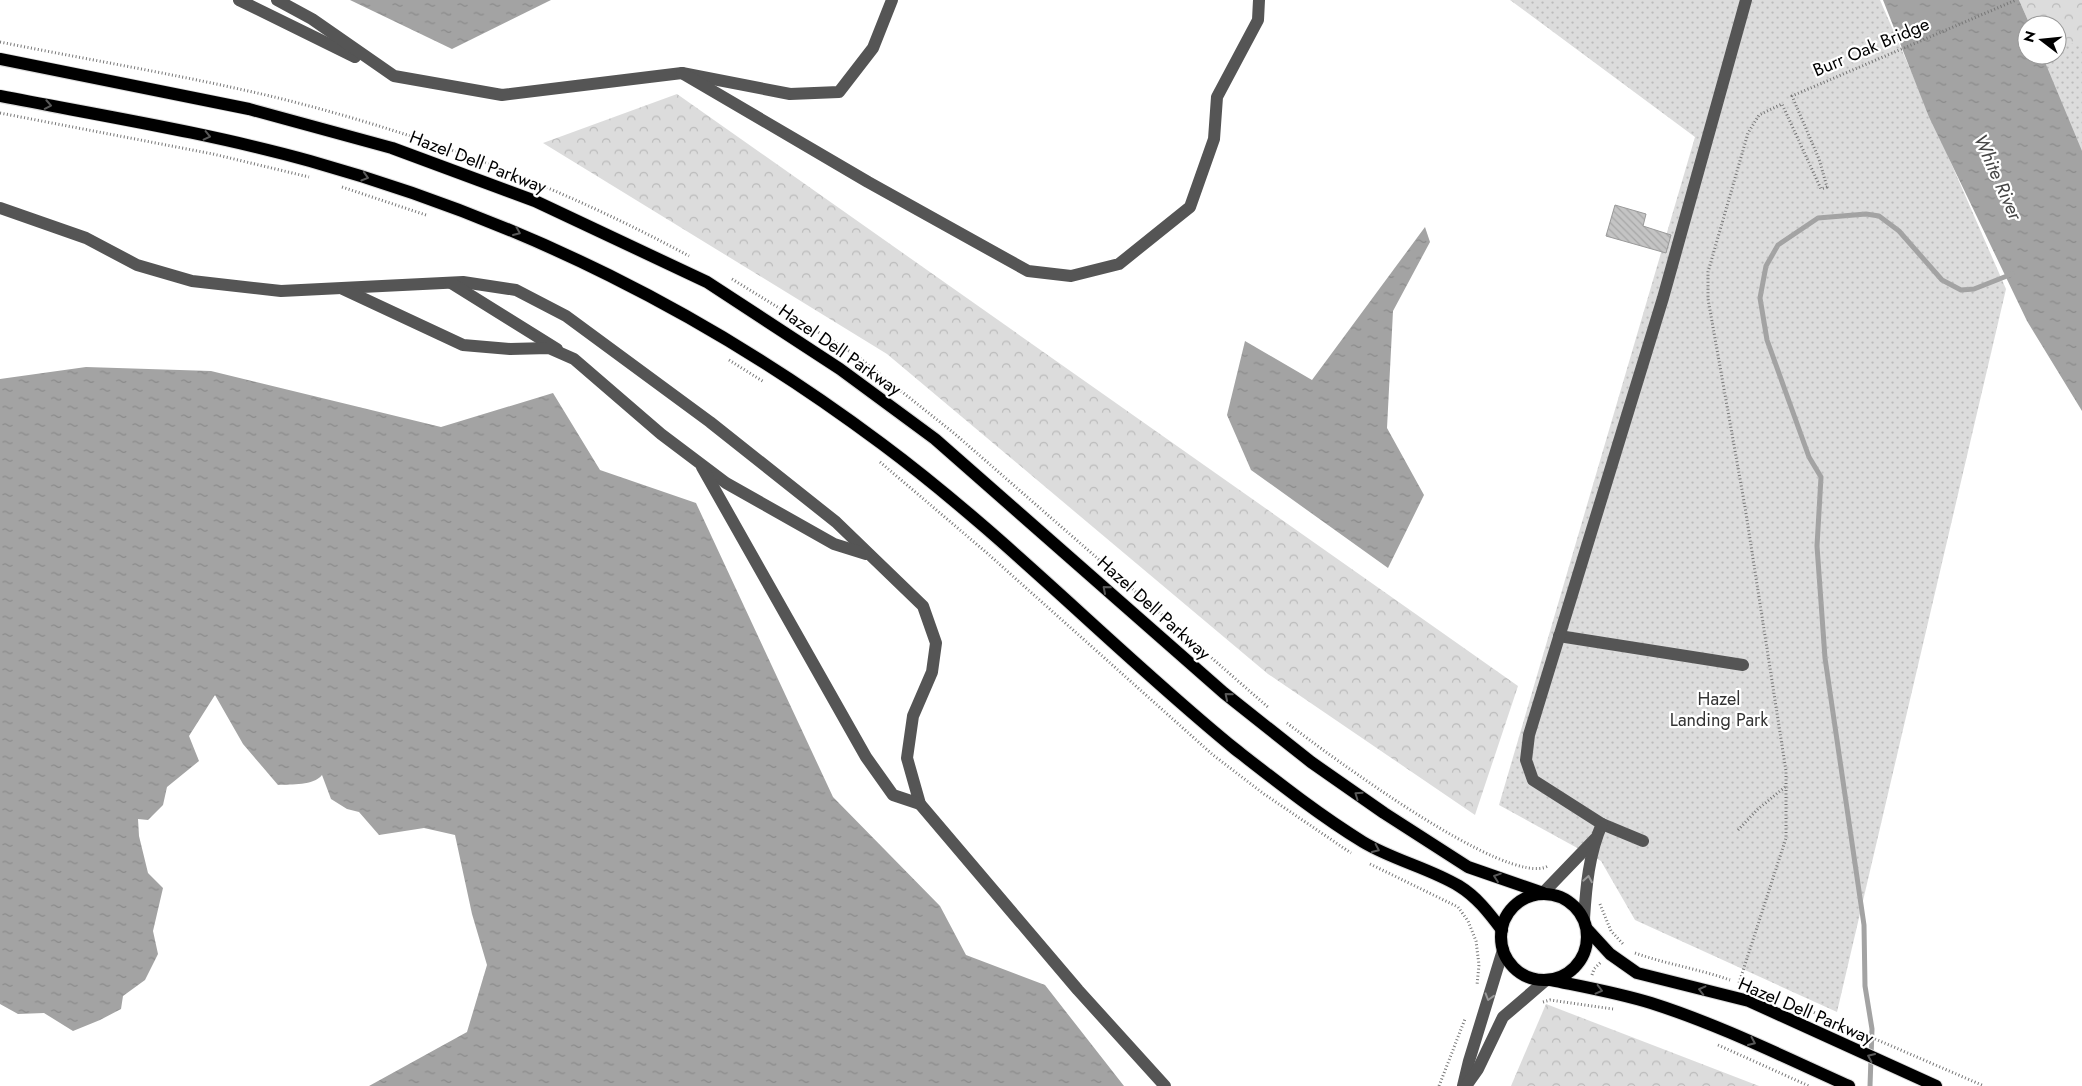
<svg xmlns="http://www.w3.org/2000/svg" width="2082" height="1086" font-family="Jost,sans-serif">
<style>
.forest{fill:url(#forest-crowns)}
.park{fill:url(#park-dots)}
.water{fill:url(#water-ripples)}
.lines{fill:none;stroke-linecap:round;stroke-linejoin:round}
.stream{stroke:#a3a3a3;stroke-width:5}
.building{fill:url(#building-back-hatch);stroke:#999}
.major-casing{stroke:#dbdbdb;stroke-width:14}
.path{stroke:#777;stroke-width:3;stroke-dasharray:1 2.5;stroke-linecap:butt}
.minor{stroke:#555;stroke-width:12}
.major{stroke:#000;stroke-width:12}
.oneway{stroke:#595959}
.oneway2{stroke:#999}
.labels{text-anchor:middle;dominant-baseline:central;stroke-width:4.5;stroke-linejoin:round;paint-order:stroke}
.street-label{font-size:18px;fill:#000;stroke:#fff}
.park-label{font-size:18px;fill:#333;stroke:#fff}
.water-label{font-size:19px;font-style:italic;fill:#444;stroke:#fff}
</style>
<defs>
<pattern id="forest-crowns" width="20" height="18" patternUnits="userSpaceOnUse" patternTransform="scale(1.25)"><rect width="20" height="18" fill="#dcdcdc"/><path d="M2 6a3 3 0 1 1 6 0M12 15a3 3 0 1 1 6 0" fill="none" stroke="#bbb"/></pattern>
<pattern id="park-dots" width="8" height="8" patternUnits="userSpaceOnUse" patternTransform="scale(1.25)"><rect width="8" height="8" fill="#dcdcdc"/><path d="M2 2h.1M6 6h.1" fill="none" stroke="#bbb" stroke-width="1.8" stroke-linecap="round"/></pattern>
<pattern id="water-ripples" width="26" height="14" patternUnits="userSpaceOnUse" patternTransform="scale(1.25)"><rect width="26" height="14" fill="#a3a3a3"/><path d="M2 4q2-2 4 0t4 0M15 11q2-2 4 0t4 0" fill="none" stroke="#8b8b8b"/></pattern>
<pattern id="building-back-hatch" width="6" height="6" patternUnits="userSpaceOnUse" patternTransform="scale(1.25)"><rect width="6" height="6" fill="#c4c4c4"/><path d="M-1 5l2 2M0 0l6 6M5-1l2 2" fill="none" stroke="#a7a7a7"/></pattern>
</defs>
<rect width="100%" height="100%" fill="#fff"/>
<g class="forest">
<polygon points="2019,0 2082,0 2082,151 2057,55 2057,25 2030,25"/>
<polygon points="677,94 1518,686 1475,815 1268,674 887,354 543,143"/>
<polygon points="1546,1004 1759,1086 1511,1086"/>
</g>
<g class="park">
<polygon points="1510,0 1880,0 2006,289 1837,1012 1635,920 1601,861 1499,805 1695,137"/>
<polygon points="2013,24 2027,55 2057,55 2057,38 2082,47 2082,224"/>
</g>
<g class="water">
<polygon points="350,0 551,0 452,49"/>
<polygon points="1883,0 2019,0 2030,25 2027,25 2027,55 2042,55 2082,151 2082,411 2027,321 1929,117"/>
<polygon points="1425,227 1430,242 1393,311 1387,428 1424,495 1388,568 1251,470 1227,415 1245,341 1312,380"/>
<path d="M86,367L211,371L441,427L553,393L600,470L696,503L833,797L940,906L966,955L1045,985L1124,1086H369L467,1032L487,965L472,914L455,835L424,828L379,835L359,812L347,809L331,799L322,775C313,786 292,784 278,785L243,744L215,695L189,736L199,761L167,787L163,805L148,820L138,819L139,836L148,873L163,888L153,931L158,954L145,980L123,996L121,1009L100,1020L73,1031L44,1013L18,1014L0,1004V379Z"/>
</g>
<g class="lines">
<polyline class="stream" points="1870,1086 1872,1029 1865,986 1864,925 1825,658 1817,546 1821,477 1809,457 1767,340 1760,298 1766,266 1778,245 1818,218 1866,214 1879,216 1899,231 1942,280 1961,290 1974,289 2012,274"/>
</g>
<polygon class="building" points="1615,205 1646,214 1643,226 1671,235 1666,253 1606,236"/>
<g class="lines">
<defs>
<g id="major">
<polyline points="0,59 249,109 392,148 535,201 707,282 840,369 935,439 1224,693 1311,762 1384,813 1468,867 1543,893"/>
<path d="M0,96C103,116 209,133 310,161C521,220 707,313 882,444C1007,537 1115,651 1235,749C1276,781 1319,815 1363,842C1393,860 1429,868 1459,886C1477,897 1489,913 1502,930"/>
<circle cx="1544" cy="937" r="43"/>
<polyline points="1587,929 1610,954 1637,973 1749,1001 1936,1086"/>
<path d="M1551,980C1585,987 1619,993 1651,1003C1720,1025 1784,1057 1849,1086"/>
</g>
</defs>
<use href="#major" class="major-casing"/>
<g class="path">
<path d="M0,42C90,60 181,75 270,96C415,131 558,185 689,256"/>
<polyline points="0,113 213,154 309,177"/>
<polyline points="342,187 426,215"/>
<polyline points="732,279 857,356 955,434 1269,708"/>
<polyline points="729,360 764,382"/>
<polyline points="880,462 987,553 1213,755 1264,794 1351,853"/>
<path d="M1287,723C1325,752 1508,889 1548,866"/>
<polyline points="1738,830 1758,809 1785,787"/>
<polyline points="1370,864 1458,907 1468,921 1476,941 1479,965 1477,985"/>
<polyline points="1600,904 1611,931 1624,945"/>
<path d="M1635,953C1666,964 1699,969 1730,980"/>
<polyline points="1592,975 1594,969 1601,962"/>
<polyline points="1739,983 1786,838 1786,771 1745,507 1708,299 1708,272 1748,133 1759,115 1782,104 1821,189 1827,187 1819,159 1792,96 2016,0"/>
<polyline points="1785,1000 1984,1086"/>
<polyline points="1543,1002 1550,1000 1613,1009"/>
<polyline points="1718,1045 1809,1086"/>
<polyline points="1439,1086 1465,1019"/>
</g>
<g class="minor">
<polyline points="239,0 355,57"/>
<polyline points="277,0 312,19 394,76 502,95 682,73 790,94 839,92 873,48 892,0"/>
<polyline points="682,73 868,182 1028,271 1071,276 1119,264 1190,207 1214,139 1217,97 1258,20 1259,0"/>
<polyline points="0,208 86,238 137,265 192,281 281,291 463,282 516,290 566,316 710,422 836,522 923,606 936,643 932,672 913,716 907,758 920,804 1078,990 1165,1086"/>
<polyline points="451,283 557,349"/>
<polyline points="343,289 463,345 510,349 549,348 574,359 661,434 726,483 834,544 866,554"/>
<polyline points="702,467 866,757 893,795 920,804"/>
<polyline points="1559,636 1743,665"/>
<polyline points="1643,841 1602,824 1533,780 1526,760 1529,735 1663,298 1746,0"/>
<polyline points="1543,893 1595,839"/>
<path d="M1584,919C1586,887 1589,853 1602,824"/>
<polyline points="1463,1086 1469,1061 1503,950"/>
<polyline points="1466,1086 1478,1069 1503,1017 1545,981"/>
</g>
<use href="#major" class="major"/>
</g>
<defs><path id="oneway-chevron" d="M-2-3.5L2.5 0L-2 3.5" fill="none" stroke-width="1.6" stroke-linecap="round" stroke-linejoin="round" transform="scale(1.25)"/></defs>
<g class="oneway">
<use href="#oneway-chevron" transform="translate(48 105) rotate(11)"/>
<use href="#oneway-chevron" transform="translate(207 136) rotate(13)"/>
<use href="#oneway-chevron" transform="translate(365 177) rotate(17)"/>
<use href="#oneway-chevron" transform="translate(517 232) rotate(23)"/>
<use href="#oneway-chevron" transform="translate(1106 589) rotate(-139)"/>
<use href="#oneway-chevron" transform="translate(1228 696) rotate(-140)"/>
<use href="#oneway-chevron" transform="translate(1358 795) rotate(-145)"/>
<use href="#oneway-chevron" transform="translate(1376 849) rotate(25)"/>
<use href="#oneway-chevron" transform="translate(1497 877) rotate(-161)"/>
<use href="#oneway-chevron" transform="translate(1599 990) rotate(14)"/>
<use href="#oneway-chevron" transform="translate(1702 990) rotate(-166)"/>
<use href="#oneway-chevron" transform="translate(1752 1042) rotate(24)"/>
<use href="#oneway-chevron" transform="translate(1871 1057) rotate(-156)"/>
</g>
<g class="oneway2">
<use href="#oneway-chevron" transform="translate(1588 879) rotate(-80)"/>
<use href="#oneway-chevron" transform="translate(1489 997) rotate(107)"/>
</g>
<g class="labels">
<g class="street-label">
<text transform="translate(1871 47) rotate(-23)">Burr Oak Bridge</text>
<text transform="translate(478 162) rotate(21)">Hazel Dell Parkway</text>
<text transform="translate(840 350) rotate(35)">Hazel Dell Parkway</text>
<text transform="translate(1154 608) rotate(42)">Hazel Dell Parkway</text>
<text transform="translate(1806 1011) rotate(23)">Hazel Dell Parkway</text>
</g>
<g class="park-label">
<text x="1719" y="699">Hazel<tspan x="1719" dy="21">Landing Park</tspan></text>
</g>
<g class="water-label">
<text transform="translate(1998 177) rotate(66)">White River</text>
</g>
</g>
<g transform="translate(2042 40) rotate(286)"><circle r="24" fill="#ffffff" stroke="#999999"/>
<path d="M0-4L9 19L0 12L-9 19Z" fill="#000000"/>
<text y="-8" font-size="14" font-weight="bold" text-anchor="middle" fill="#000000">N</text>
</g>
</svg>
